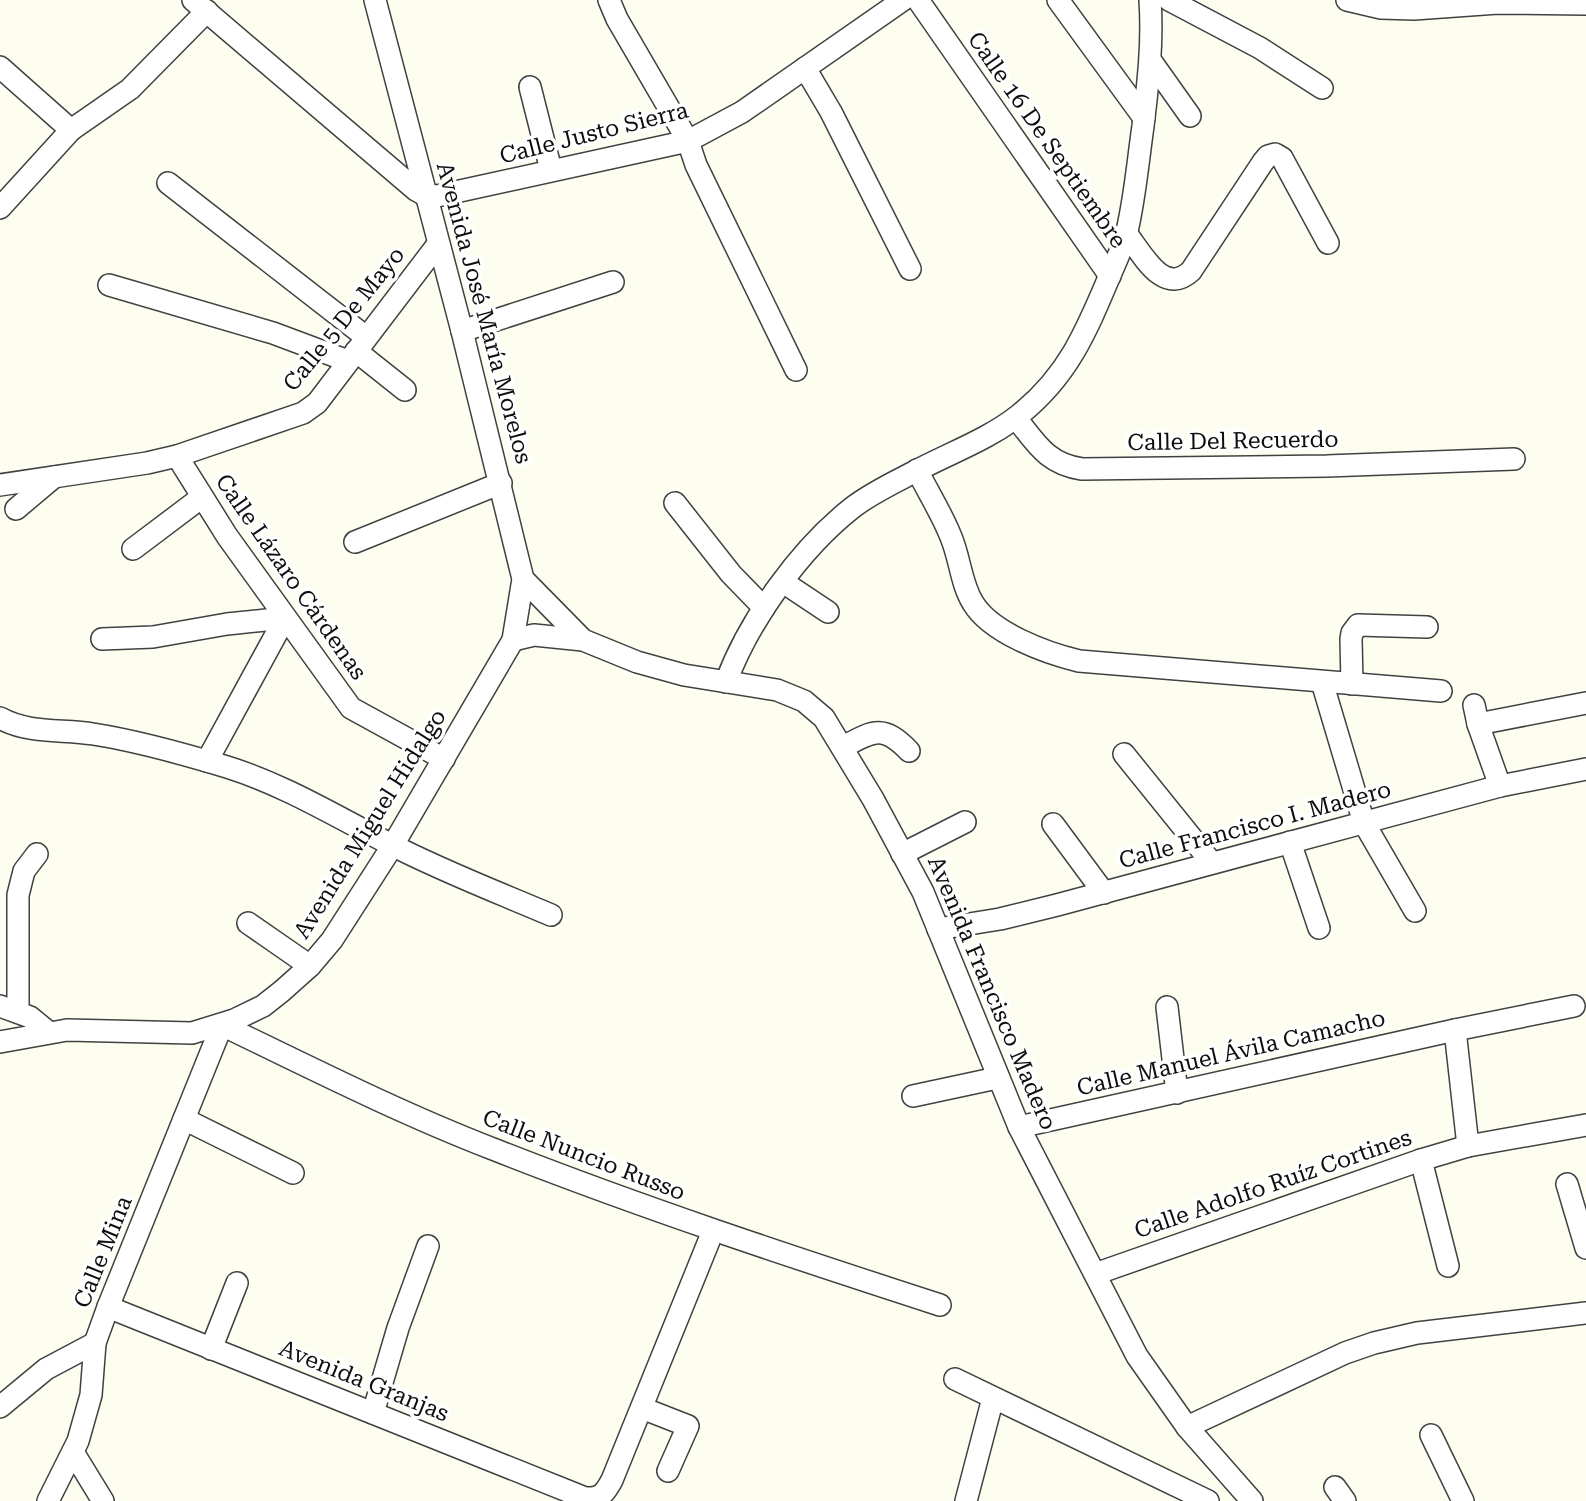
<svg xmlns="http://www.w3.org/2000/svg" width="1586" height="1501" font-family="'Roboto Serif',serif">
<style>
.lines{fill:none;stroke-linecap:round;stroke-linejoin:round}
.minor-casing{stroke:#414141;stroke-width:24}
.minor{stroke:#fff;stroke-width:21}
.labels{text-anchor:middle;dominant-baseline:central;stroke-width:7;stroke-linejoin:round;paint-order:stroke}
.street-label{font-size:23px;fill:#0e0e0e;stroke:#fff}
</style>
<rect width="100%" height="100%" fill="#fdfdf0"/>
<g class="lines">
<defs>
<g id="minor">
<polyline points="193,0 416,190 425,195 437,196 688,141 742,112 903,0"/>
<polyline points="609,0 617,19 688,141 696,165 796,370"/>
<polyline points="918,0 1110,276"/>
<polyline points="1058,0 1144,118"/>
<polyline points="1169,0 1260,48 1322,88"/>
<polyline points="1347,0 1381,8 1414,9 1498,3 1586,4"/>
<polyline points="1151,61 1190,116"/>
<polyline points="0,67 71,130"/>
<polyline points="805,68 831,112 910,269"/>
<polyline points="530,87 551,170"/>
<polyline points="168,183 366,337"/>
<polyline points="0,208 71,130 130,89 207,11"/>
<path d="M1126,233C1142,253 1163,297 1191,271L1263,162L1268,156L1275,154L1282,158L1328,243"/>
<polyline points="109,285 273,333 348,361"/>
<polyline points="462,331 613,282"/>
<polyline points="356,351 405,390"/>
<path d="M1016,418C1036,443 1047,464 1082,469L1327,466L1514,459"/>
<polyline points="177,456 227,536 351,708 444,759"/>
<path d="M917,470C928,492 942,514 951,537C960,558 961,584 973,603C991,633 1046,653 1079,661L1441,691"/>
<polyline points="0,485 147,463 177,456 303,413 317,403 438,244"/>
<polyline points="675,503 731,574 764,608"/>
<polyline points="16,509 54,477"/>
<polyline points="355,542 501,483"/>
<polyline points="133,549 202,497"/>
<polyline points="523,579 583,640"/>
<polyline points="783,582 828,612"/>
<polyline points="102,639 153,637 227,624 285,618"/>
<polyline points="513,640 534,635 583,640 637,662 684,675 777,690 804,701 824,718 873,799 923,892 1019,1127 1137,1356 1187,1427 1252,1501"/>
<path d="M726,682C749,620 800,549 852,508C871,493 895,482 916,471C950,453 989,439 1019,415C1068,376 1086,332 1110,275C1116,261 1123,247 1127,231C1135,197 1138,161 1143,126C1148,84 1153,43 1150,0"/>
<polyline points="1322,682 1364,823 1415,911"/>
<polyline points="1352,684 1351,639 1352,633 1358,625 1427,627"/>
<polyline points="1474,705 1478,724 1500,786"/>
<path d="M0,718C29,734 62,729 93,734C138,741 184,754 227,767C285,785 337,817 390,844C442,871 497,892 551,915"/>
<polyline points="1478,724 1586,703"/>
<path d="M843,747C873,731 883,724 909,751"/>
<polyline points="1124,754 1212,863"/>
<polyline points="207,761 285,618"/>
<polyline points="1053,824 1104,893"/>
<polyline points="1290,842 1319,928"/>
<polyline points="902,854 965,822"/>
<polyline points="248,923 310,966"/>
<polyline points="938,929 1000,919 1057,905 1500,786 1586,769"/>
<polyline points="0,1006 30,1017 47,1031"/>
<polyline points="1167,1007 1177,1093"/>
<polyline points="18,1012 18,895 24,871 37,854"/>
<polyline points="1455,1030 1468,1146"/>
<polyline points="0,1042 67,1030 192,1033 234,1020 263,1006 282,991 310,966 332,940 393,845 513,640 523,579 462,331 375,0"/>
<polyline points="913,1096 997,1078"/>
<polyline points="184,1119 293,1173"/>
<polyline points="1019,1127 1455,1030 1574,1006"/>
<polyline points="1421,1160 1448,1266"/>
<polyline points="1567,1184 1586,1248"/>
<polyline points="1095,1274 1421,1160 1468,1146 1586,1125"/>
<path d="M108,1307L585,1498C601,1499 605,1493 612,1480L713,1231"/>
<polyline points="211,1349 237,1283"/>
<polyline points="955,1379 1208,1501"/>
<polyline points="0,1407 46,1369 95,1343"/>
<polyline points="642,1408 688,1426 668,1471"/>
<polyline points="373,1413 398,1328 428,1246"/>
<polyline points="1187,1427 1345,1353 1374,1343 1417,1333 1586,1313"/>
<polyline points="1431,1435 1463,1501"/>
<polyline points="73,1452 103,1501"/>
<polyline points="1335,1487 1345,1501"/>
<path d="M48,1501L78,1441L91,1395L95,1343L108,1307L222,1025C311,1068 400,1113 493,1149C640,1207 789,1256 940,1305"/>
<polyline points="966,1501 993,1398"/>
</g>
</defs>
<use href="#minor" class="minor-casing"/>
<use href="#minor" class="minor"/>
</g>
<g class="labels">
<g class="street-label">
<text transform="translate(594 133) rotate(-14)">Calle Justo Sierra</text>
<text transform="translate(1047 140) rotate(55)">Calle 16 De Septiembre</text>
<text transform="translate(484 313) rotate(75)">Avenida José María Morelos</text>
<text transform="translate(344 319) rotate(-51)">Calle 5 De Mayo</text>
<text transform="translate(1233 441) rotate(-1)">Calle Del Recuerdo</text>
<text transform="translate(291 577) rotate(55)">Calle Lázaro Cárdenas</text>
<text transform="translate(370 824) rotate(-58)">Avenida Miguel Hidalgo</text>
<text transform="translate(1255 825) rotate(-15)">Calle Francisco I. Madero</text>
<text transform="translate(992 993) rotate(67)">Avenida Francisco Madero</text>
<text transform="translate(1231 1053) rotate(-13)">Calle Manuel Ávila Camacho</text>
<text transform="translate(584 1155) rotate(21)">Calle Nuncio Russo</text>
<text transform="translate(1273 1184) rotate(-19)">Calle Adolfo Ruíz Cortines</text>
<text transform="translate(103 1252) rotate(-68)">Calle Mina</text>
<text transform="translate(364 1381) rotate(22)">Avenida Granjas</text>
</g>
</g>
</svg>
